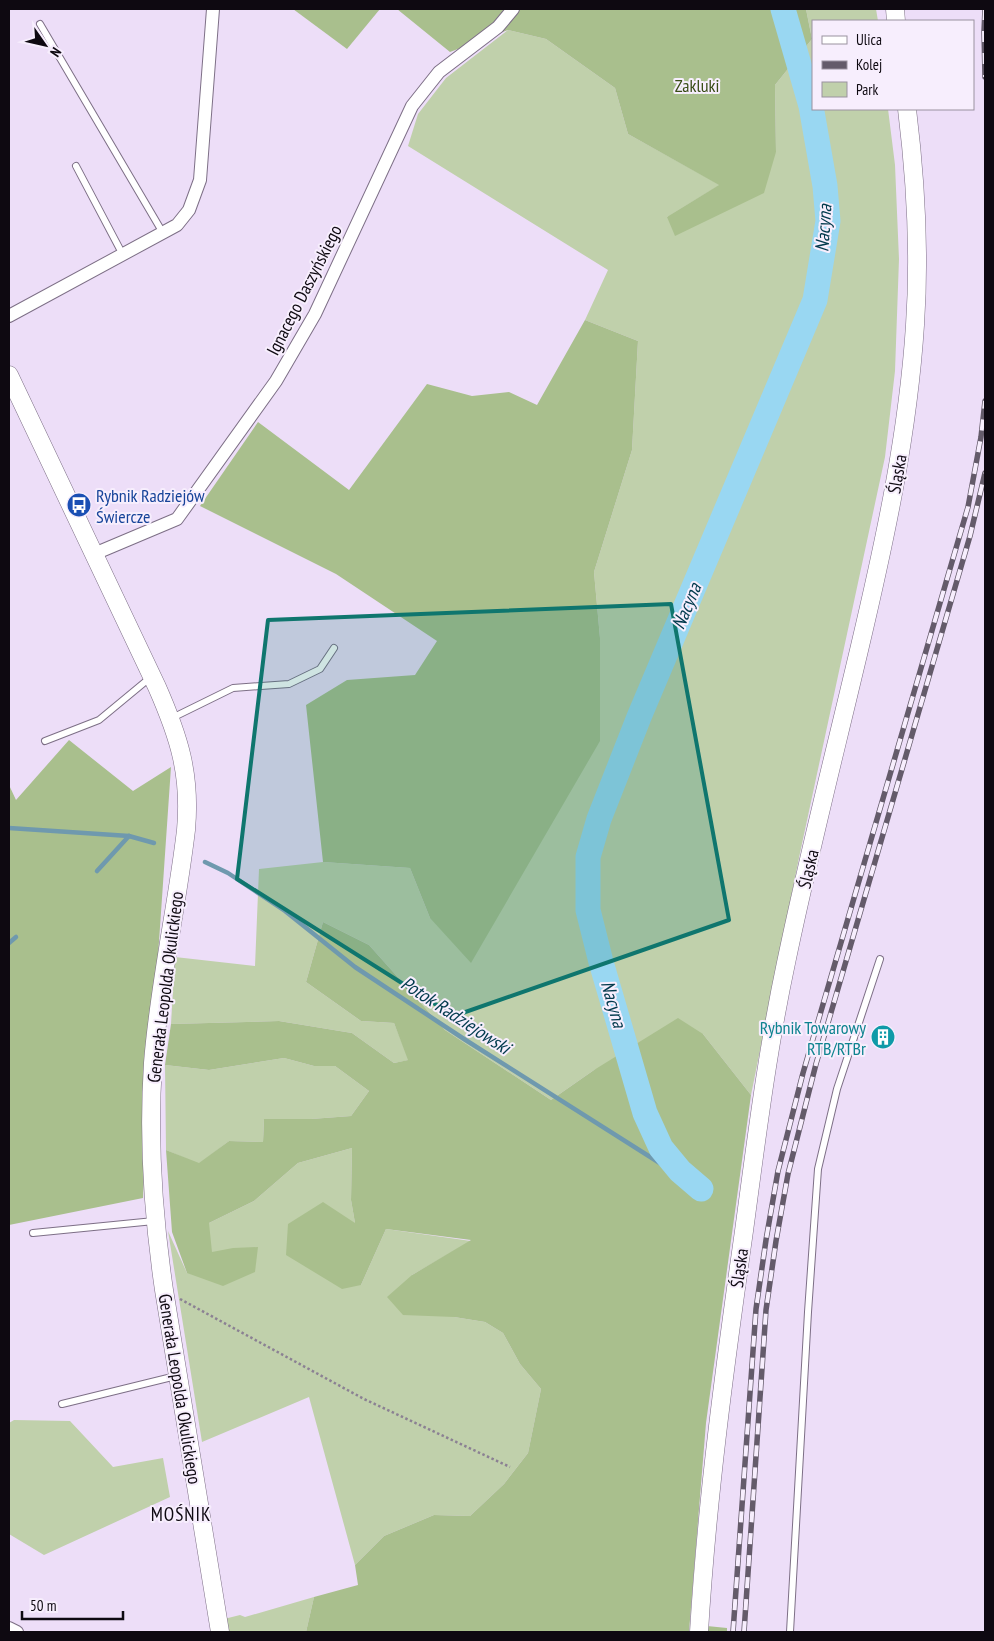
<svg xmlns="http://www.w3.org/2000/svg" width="994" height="1641" font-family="'PT Sans Narrow',sans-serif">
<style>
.green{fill:#c0d0ab}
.forest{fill:#a9bf8d}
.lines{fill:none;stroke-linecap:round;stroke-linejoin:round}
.stream{stroke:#6f99ae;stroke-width:4.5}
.river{stroke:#99d7f2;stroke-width:25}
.lane-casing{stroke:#7d6f86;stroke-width:8}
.street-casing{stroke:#7d6f86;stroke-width:14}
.secondary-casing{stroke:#7d6f86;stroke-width:19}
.path{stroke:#8b8193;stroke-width:2.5;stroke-dasharray:2.5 2.5;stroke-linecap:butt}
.lane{stroke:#fff;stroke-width:6}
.street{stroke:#fff;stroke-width:12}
.secondary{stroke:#fff;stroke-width:18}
.rail-casing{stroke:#645b6a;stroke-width:5.5}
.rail{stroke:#f7eefd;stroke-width:4;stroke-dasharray:11;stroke-linecap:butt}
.marked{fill:#0f766e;fill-opacity:0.2;stroke:#0f766e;stroke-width:4;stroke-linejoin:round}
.labels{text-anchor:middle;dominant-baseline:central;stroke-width:4;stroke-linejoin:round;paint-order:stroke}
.park-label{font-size:18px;fill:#384c15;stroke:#f7eefd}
.street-label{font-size:18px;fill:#0e0911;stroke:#f7eefd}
.transit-label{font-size:18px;fill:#164399;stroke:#f7eefd;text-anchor:start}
.culture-label{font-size:18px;fill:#0d838f;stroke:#f7eefd;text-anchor:end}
.water-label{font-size:19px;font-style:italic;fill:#023a4d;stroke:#f7eefd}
.neighbourhood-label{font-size:19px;letter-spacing:1px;fill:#0e0911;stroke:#f7eefd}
</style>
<rect width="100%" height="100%" fill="#eddef8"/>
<g class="green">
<polygon points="806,9 876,9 878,21 813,21 813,109 888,109 895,165 899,259 895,371 885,457 800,853 751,1095 703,1034 594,1070 551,1100 445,1030 369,945 323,922 306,982 361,1021 394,1023 409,1060 394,1063 352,1033 279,1021 171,1024 175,957 255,966 259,869 323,862 410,868 430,918 600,638 594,572 632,450 638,341 585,320 608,270 408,146 418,114 446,78 508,30 546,39 615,88 628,134 720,185 667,217 776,152 775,85 812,39"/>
<polygon points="284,1058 314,1066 335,1066 369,1091 351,1116 311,1119 264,1119 263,1142 229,1141 199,1164 166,1150 165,1065 209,1070"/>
<polygon points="352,1148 351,1200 355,1223 361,1285 386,1229 471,1241 412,1275 454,1317 485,1322 503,1333 520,1364 541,1389 528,1453 504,1484 470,1516 434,1515 384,1536 355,1565 309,1397 202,1442 168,1231 187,1273 208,1258 209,1223 254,1201 298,1163"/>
<polygon points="14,1420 70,1421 113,1467 163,1458 170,1497 44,1555 9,1534 9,1423"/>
<polygon points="314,1597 306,1632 223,1632 220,1620 240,1615 245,1617"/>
</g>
<g class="forest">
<polygon points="293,9 380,9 347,49"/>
<polygon points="397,9 806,9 812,39 775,85 776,152 764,193 675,236 667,217 719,185 628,134 615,88 546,39 508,30 450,52"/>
<polygon points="585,320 638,341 632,450 594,572 600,638 600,741 471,963 430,918 410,868 323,862 306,705 347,680 415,675 437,641 336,574 200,506 258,422 349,490 427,384 472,396 509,392 537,405"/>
<polygon points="69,740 133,791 171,767 158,956 151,1017 143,1198 9,1225 9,785 16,800"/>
<polygon points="323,922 369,945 445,1030 551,1100 594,1070 678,1018 703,1034 751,1095 706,1423 689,1632 306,1632 314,1597 358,1585 355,1565 384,1536 434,1515 470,1516 504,1484 528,1453 541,1389 520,1364 503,1333 485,1322 454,1317 403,1315 387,1297 412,1275 471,1240 386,1229 361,1285 342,1289 286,1255 288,1224 323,1202 355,1223 351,1200 352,1148 298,1163 254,1201 209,1223 212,1252 233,1248 258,1247 255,1272 223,1286 187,1273 172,1232 166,1150 199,1163 229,1141 263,1142 264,1119 311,1119 351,1116 369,1091 335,1066 314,1066 284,1058 209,1070 165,1065 171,1024 279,1021 352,1033 394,1063 408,1060 394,1023 361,1021 306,982"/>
<polygon points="707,1626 727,1628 727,1632 707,1632"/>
</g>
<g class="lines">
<g class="stream">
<polyline points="9,828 129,836 154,843"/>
<polyline points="205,862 228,873 285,911 355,967 464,1039 696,1186"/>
<polyline points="97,871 129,836"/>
<polyline points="9,943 16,937"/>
</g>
<polyline class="river" points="701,1189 680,1171 661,1148 645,1113 601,962 588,910 588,857 599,819 639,717 815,300 828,221 825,186 811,106 783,9"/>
<defs>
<g id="lane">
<polyline points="40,24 163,233"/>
<polyline points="76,166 123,255"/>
<polyline points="172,718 233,688 289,684 320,669 334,648"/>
<polyline points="45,741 99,720 151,677"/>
<polyline points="33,1233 154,1221"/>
<polyline points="62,1404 176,1376"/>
<polyline points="790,1632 808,1312 818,1169 837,1089 880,959"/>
</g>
<g id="street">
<polyline points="9,316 177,225 189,210 200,180 213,9"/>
<polyline points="94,554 177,519 276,381 315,314 412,106 439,72 498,27 513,9"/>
<polyline points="9,1628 17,1632"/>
</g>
<g id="secondary">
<polyline points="895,9 896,21"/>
<path d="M9,375L157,687C179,737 191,774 186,830C177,907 159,985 153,1063C148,1139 153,1215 164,1290L220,1632"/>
<path d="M699,1632C707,1498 725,1365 744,1231C756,1142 767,1052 786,963C808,857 835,752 860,646C885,540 908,434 915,325C920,252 916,182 907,109"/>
</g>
</defs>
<use href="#lane" class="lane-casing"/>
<use href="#street" class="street-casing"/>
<use href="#secondary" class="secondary-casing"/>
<polyline class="path" points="180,1299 364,1399 510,1467"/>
<use href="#lane" class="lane"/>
<use href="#street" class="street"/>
<use href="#secondary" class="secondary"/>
<defs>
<g id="rail">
<polyline points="985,9 984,31 985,77"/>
<polyline points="733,1632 756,1309 766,1240 778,1171 803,1073 968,507 981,437 985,401"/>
<polyline points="744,1632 766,1310 776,1241 788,1174 816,1064 970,536 985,473"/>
</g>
</defs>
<use href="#rail" class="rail-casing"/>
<use href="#rail" class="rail"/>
</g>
<path class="marked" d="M671,604L729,920L454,1016L237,879L268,620Z"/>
<defs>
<symbol id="bus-disc" viewBox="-11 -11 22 22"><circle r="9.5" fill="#1a4fb4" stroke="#f7eefd"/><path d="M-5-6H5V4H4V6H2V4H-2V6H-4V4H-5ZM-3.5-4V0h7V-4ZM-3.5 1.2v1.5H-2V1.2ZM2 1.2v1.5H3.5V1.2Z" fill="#fff"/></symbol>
<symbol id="building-disc" viewBox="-11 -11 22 22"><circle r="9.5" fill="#0f9aa8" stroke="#f7eefd"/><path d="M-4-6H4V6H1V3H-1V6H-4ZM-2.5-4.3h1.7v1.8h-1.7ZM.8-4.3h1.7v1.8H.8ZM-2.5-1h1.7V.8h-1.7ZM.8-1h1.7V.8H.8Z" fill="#fff"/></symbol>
</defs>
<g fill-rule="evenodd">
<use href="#bus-disc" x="65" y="491" width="28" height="28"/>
<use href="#building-disc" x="869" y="1023" width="28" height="28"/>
</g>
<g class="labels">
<g class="park-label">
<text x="697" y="85">Zakluki</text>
</g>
<g class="street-label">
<text transform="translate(304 290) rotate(-63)">Ignacego Daszyńskiego</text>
<text transform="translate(897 474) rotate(-80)">Śląska</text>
<text transform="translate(808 869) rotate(-77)">Śląska</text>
<text transform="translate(165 987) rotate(-83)">Generała Leopolda Okulickiego</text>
<text transform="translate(739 1268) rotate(-82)">Śląska</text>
<text transform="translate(180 1389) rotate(81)">Generała Leopolda Okulickiego</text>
</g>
<g class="transit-label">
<text x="96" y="495">Rybnik Radziejów<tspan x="96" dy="21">Świercze</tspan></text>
</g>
<g class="culture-label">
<text x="866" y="1027">Rybnik Towarowy<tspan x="866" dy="21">RTB/RTBr</tspan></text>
</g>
<g class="water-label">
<text transform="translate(823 228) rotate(-86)">Nacyna</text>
<text transform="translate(686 606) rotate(-67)">Nacyna</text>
<text transform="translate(614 1004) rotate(74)">Nacyna</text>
<text transform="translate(456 1015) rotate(33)">Potok Radziejowski</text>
</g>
<g class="neighbourhood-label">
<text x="181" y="1514">MOŚNIK</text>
</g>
</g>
<rect width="994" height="1641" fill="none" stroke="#0e0911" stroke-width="20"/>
<rect x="812" y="20" width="162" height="90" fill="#f7eefd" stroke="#9a929f"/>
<rect x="822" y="36" width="25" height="8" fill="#ffffff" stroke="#9a929f"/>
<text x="856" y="45" font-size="15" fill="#0e0911">Ulica</text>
<rect x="822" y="61" width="25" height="8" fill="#645b6a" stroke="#9a929f"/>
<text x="856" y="70" font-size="15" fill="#0e0911">Kolej</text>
<rect x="822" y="82" width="25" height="15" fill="#c0d0ab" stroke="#9a929f"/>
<text x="856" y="95" font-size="15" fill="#0e0911">Park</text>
<g transform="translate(45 45) rotate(124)" stroke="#f7eefd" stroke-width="4" paint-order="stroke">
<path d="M0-4L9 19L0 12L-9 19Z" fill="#0e0911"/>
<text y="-8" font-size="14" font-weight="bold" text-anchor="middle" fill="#0e0911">N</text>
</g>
<path d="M22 1611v8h101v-8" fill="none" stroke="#0e0911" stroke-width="2.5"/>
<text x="30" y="1611" font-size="15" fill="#0e0911" stroke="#f7eefd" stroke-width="4" paint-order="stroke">50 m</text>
</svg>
